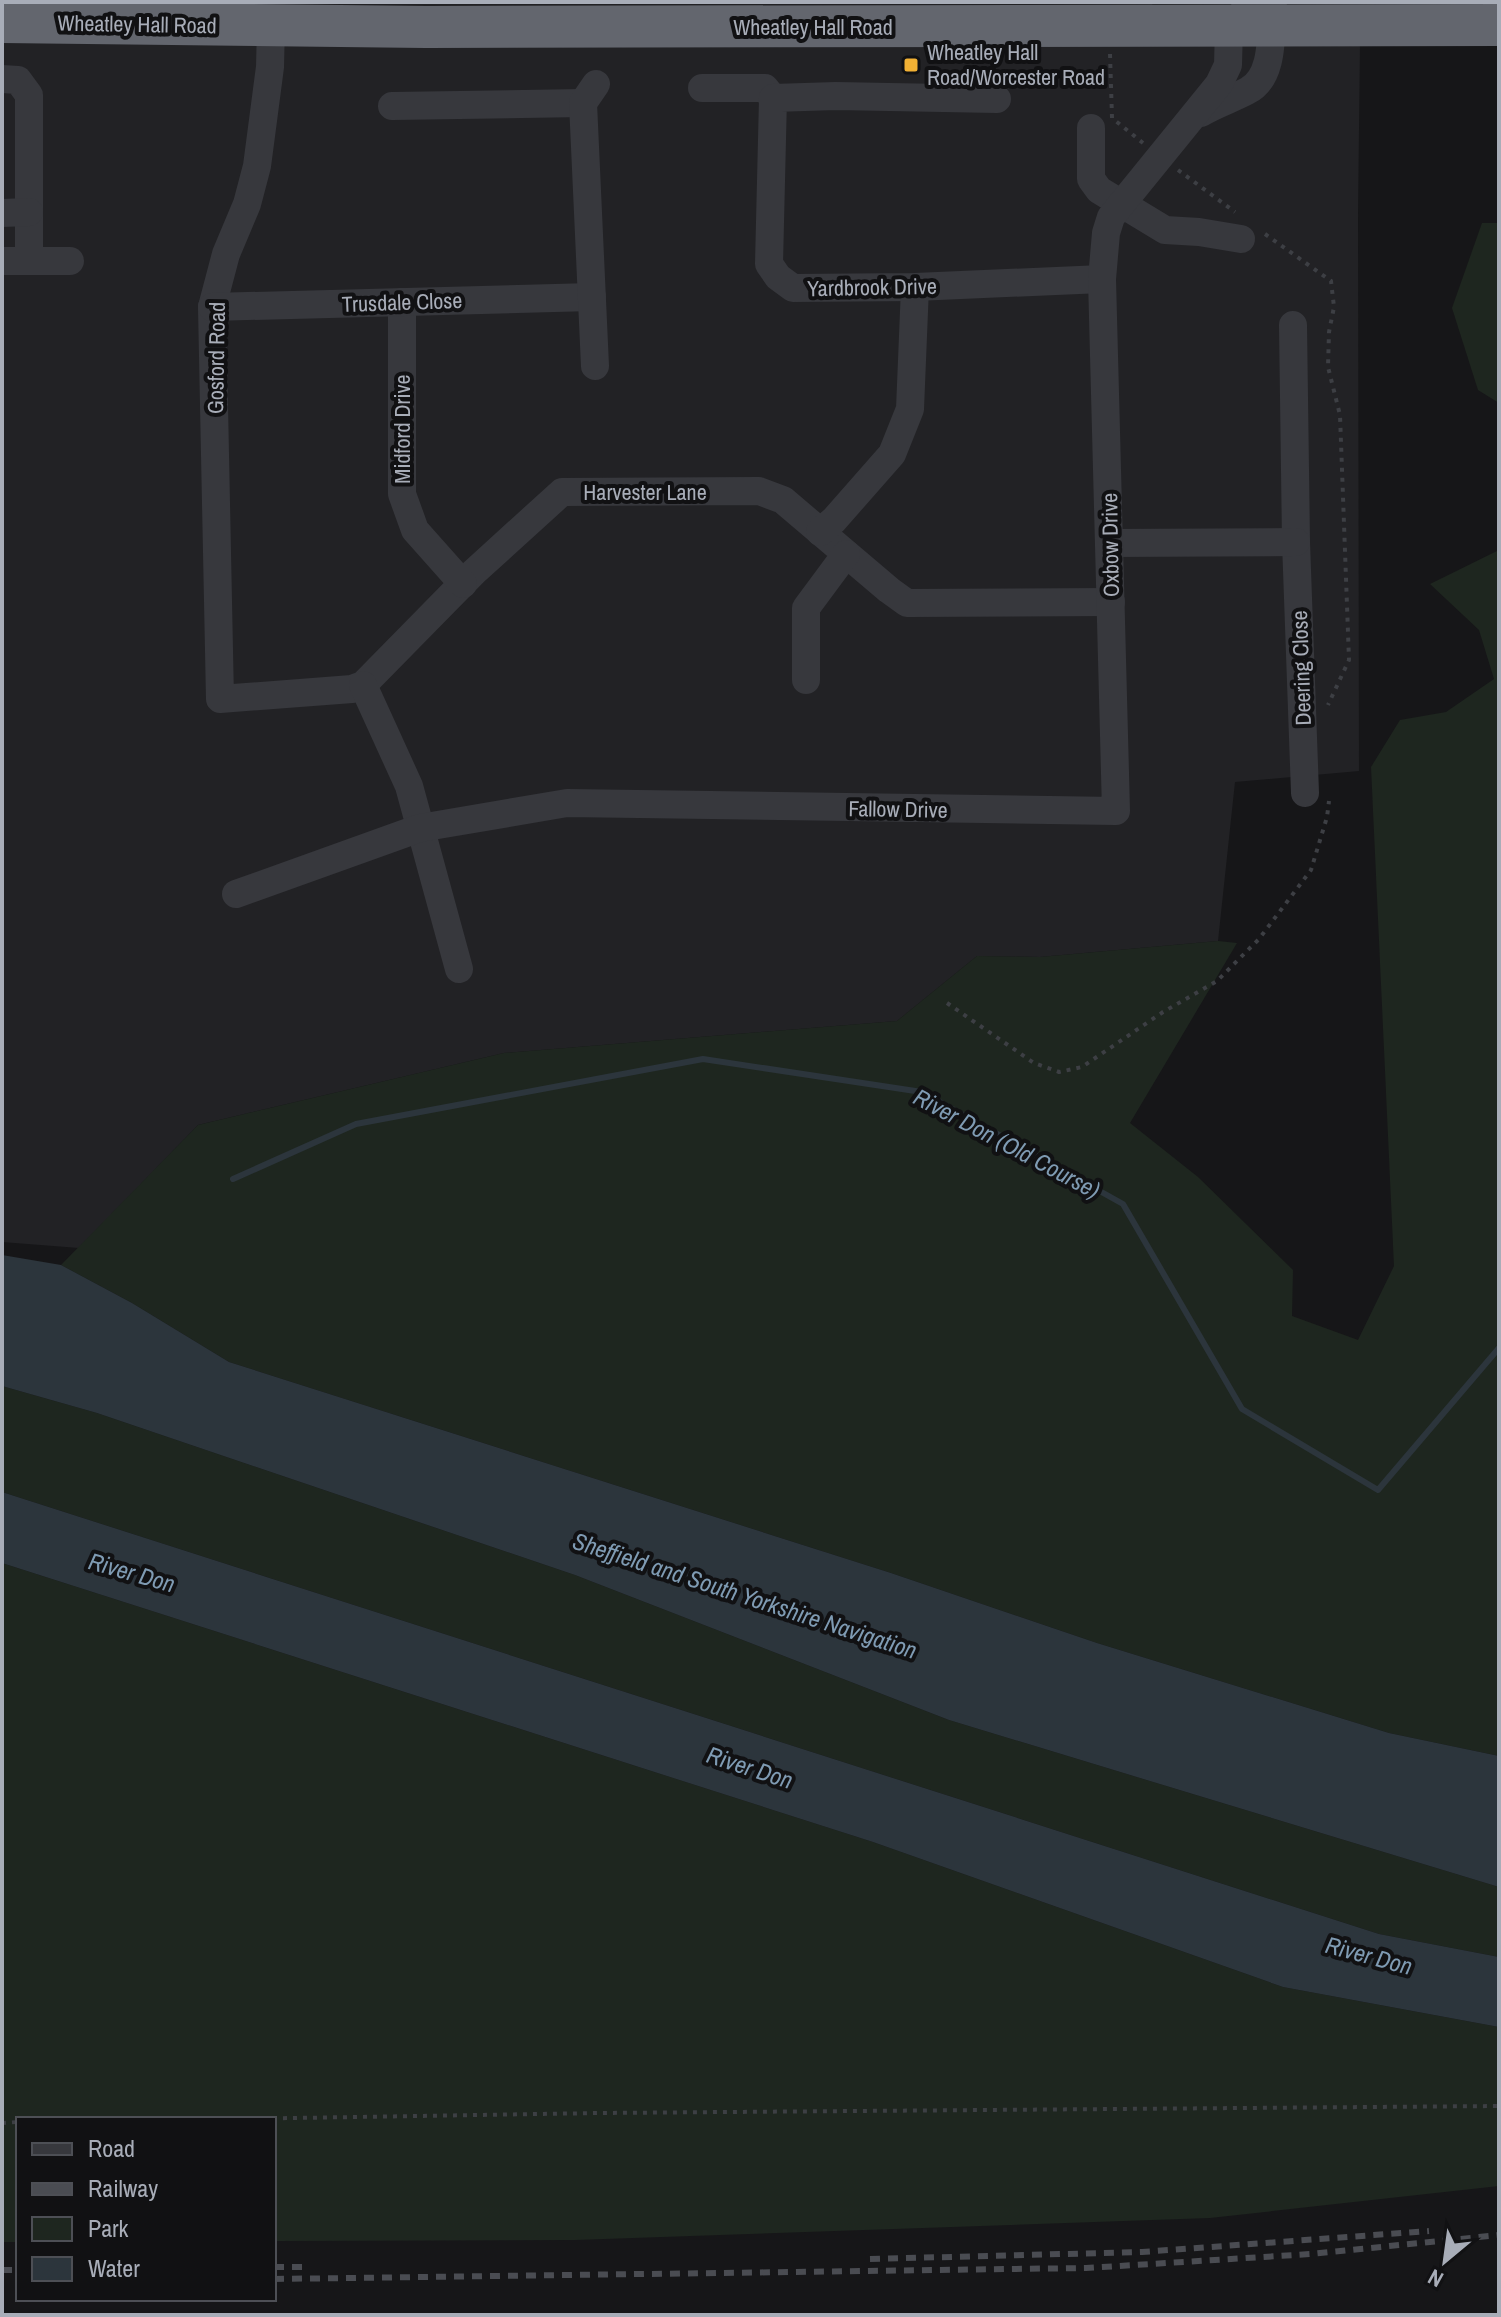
<svg xmlns="http://www.w3.org/2000/svg" width="1501" height="2317" font-family="'Archivo Narrow',sans-serif">
<style>
.built{fill:#222225}
.green{fill:#1e261f}
.water{fill:#2c353c}
.lines{fill:none;stroke-linecap:round;stroke-linejoin:round}
.stream{stroke:#2c353c;stroke-width:6}
.path{stroke:#3d3f44;stroke-width:4;stroke-dasharray:4 6;stroke-linecap:butt}
.minor{stroke:#37383d;stroke-width:28}
.highway{stroke:#63666e;stroke-width:42}
.rail{stroke:#4a4c52;stroke-width:6;stroke-dasharray:10 8;stroke-linecap:butt}
.poi-dot{fill:#f2b134;stroke:#111113;stroke-width:3}
.labels{text-anchor:middle;dominant-baseline:central;stroke-width:8;stroke-linejoin:round;paint-order:stroke}
.street-label{font-size:22px;fill:#a8adb8;stroke:#111113}
.poi-label{font-size:22px;fill:#a8adb8;stroke:#111113;text-anchor:start}
.water-label{font-size:24px;font-style:italic;fill:#7f9bb3;stroke:#111113}
</style>
<rect width="100%" height="100%" fill="#161618"/>
<polygon class="built" points="2,2 1152,2 1155,27 1360,44 1358,214 1359,771 1235,782 1218,941 1040,957 977,956 897,1021 504,1053 198,1125 79,1248 2,1242"/>
<g class="green">
<polygon points="1482,223 1499,223 1499,403 1478,390 1452,308"/>
<polygon points="1499,550 1499,1756 1389,1733 1097,1643 891,1573 229,1362 132,1303 61,1265 198,1125 504,1053 897,1021 977,956 1040,957 1218,941 1237,943 1130,1123 1198,1177 1293,1270 1292,1316 1358,1340 1394,1266 1371,767 1400,720 1446,712 1494,679 1479,630 1430,584"/>
<polygon points="2,1386 97,1413 575,1575 949,1720 1499,1887 1499,1957 1379,1934 2,1492"/>
<polygon points="2,1563 873,1842 1283,1987 1499,2027 1499,2186 1210,2218 575,2240 274,2241 274,2119 18,2119 18,2242 2,2242"/>
</g>
<g class="water">
<polygon points="2,1255 61,1265 132,1303 229,1362 891,1573 1097,1643 1389,1733 1499,1756 1499,1887 949,1720 575,1575 97,1413 2,1386"/>
<polygon points="2,1492 1379,1934 1499,1957 1499,2027 1283,1987 873,1842 2,1563"/>
</g>
<g class="lines">
<polyline class="stream" points="233,1179 356,1124 703,1059 922,1092 1123,1204 1242,1409 1378,1490 1499,1348"/>
<g class="path">
<polyline points="1110,54 1112,118 1143,143"/>
<polyline points="1178,170 1235,212"/>
<polyline points="1265,234 1331,281 1334,307 1329,332 1328,367 1340,415 1349,660 1328,705"/>
<polyline points="947,1003 1034,1063 1059,1072 1082,1067 1163,1012 1217,981 1259,939 1311,870 1327,817 1329,801"/>
<polyline points="233,2119 600,2113 1499,2106"/>
<polyline points="2,2123 18,2122"/>
</g>
<g class="minor">
<polyline points="271,25 270,67 257,166 247,204 226,254 212,307 220,699 352,689 363,685 474,572 562,492 759,491 783,500 889,590 907,603 1111,602"/>
<polyline points="2,79 18,80 29,95 29,261"/>
<polyline points="702,88 765,88 773,98"/>
<polyline points="997,99 836,96 773,98 769,264 778,277 793,288 915,287 1102,279"/>
<polyline points="392,106 583,103"/>
<path d="M1201,113C1216,104 1232,99 1247,91C1276,77 1270,29 1273,2"/>
<polyline points="1091,128 1091,179 1099,190 1165,230 1199,232 1241,239"/>
<polyline points="2,213 29,212"/>
<polyline points="2,261 70,261"/>
<polyline points="402,302 402,494 415,530 463,584"/>
<polyline points="212,307 592,297"/>
<polyline points="1293,325 1296,542 1305,793"/>
<polyline points="595,366 583,103 596,84"/>
<polyline points="820,532 834,520 892,454 910,409 915,287"/>
<polyline points="1110,543 1296,542"/>
<polyline points="806,680 806,608 846,554"/>
<polyline points="363,685 409,786 459,969"/>
<polyline points="236,894 420,828 567,803 1116,811 1102,279 1106,233 1111,217 1219,84 1228,65 1229,27 1253,2"/>
</g>
<polyline class="highway" points="2,22 426,27 1499,25"/>
<g class="rail">
<polyline points="870,2259 1142,2252 1429,2231"/>
<polyline points="274,2267 310,2267"/>
<polyline points="2,2270 18,2270"/>
<polyline points="274,2279 1086,2268 1311,2254 1499,2235"/>
</g>
</g>
<rect class="poi-dot" x="903" y="57" width="16" height="16" rx="4"/>
<g class="labels">
<g class="street-label">
<text transform="translate(137 24) rotate(1)">Wheatley Hall Road</text>
<text x="813" y="27">Wheatley Hall Road</text>
<text transform="translate(872 287) rotate(-1)">Yardbrook Drive</text>
<text transform="translate(402 302) rotate(-2)">Trusdale Close</text>
<text transform="translate(216 358) rotate(-89)">Gosford Road</text>
<text transform="translate(402 429) rotate(-90)">Midford Drive</text>
<text x="645" y="492">Harvester Lane</text>
<text transform="translate(1110 545) rotate(-91)">Oxbow Drive</text>
<text transform="translate(1301 668) rotate(-92)">Deering Close</text>
<text transform="translate(898 809) rotate(1)">Fallow Drive</text>
</g>
<g class="poi-label">
<text x="927" y="52">Wheatley Hall<tspan x="927" dy="25">Road/Worcester Road</tspan></text>
</g>
<g class="water-label">
<text transform="translate(1007 1143) rotate(28)">River Don (Old Course)</text>
<text transform="translate(132 1572) rotate(16)">River Don</text>
<text transform="translate(745 1595) rotate(18)">Sheffield and South Yorkshire Navigation</text>
<text transform="translate(750 1767) rotate(18)">River Don</text>
<text transform="translate(1369 1955) rotate(15)">River Don</text>
</g>
</g>
<rect width="1501" height="2317" fill="none" stroke="#a8adb8" stroke-width="8"/>
<rect x="16" y="2117" width="260" height="184" fill="#111113" stroke="#4d4f55" stroke-width="2"/>
<rect x="32" y="2143" width="40" height="12" fill="#37383d" stroke="#4d4f55" stroke-width="2"/>
<text x="88" y="2157" font-size="24" fill="#a8adb8">Road</text>
<rect x="32" y="2183" width="40" height="12" fill="#4a4c52" stroke="#4d4f55" stroke-width="2"/>
<text x="88" y="2197" font-size="24" fill="#a8adb8">Railway</text>
<rect x="32" y="2217" width="40" height="24" fill="#1e261f" stroke="#4d4f55" stroke-width="2"/>
<text x="88" y="2237" font-size="24" fill="#a8adb8">Park</text>
<rect x="32" y="2257" width="40" height="24" fill="#2c353c" stroke="#4d4f55" stroke-width="2"/>
<text x="88" y="2277" font-size="24" fill="#a8adb8">Water</text>
<g transform="translate(1445 2261) rotate(209)" stroke="#111113" stroke-width="6" paint-order="stroke">
<path d="M0-6L14 30L0 20L-14 30Z" fill="#a8adb8"/>
<text y="-12" font-size="22" font-weight="bold" text-anchor="middle" fill="#a8adb8">N</text>
</g>
</svg>
